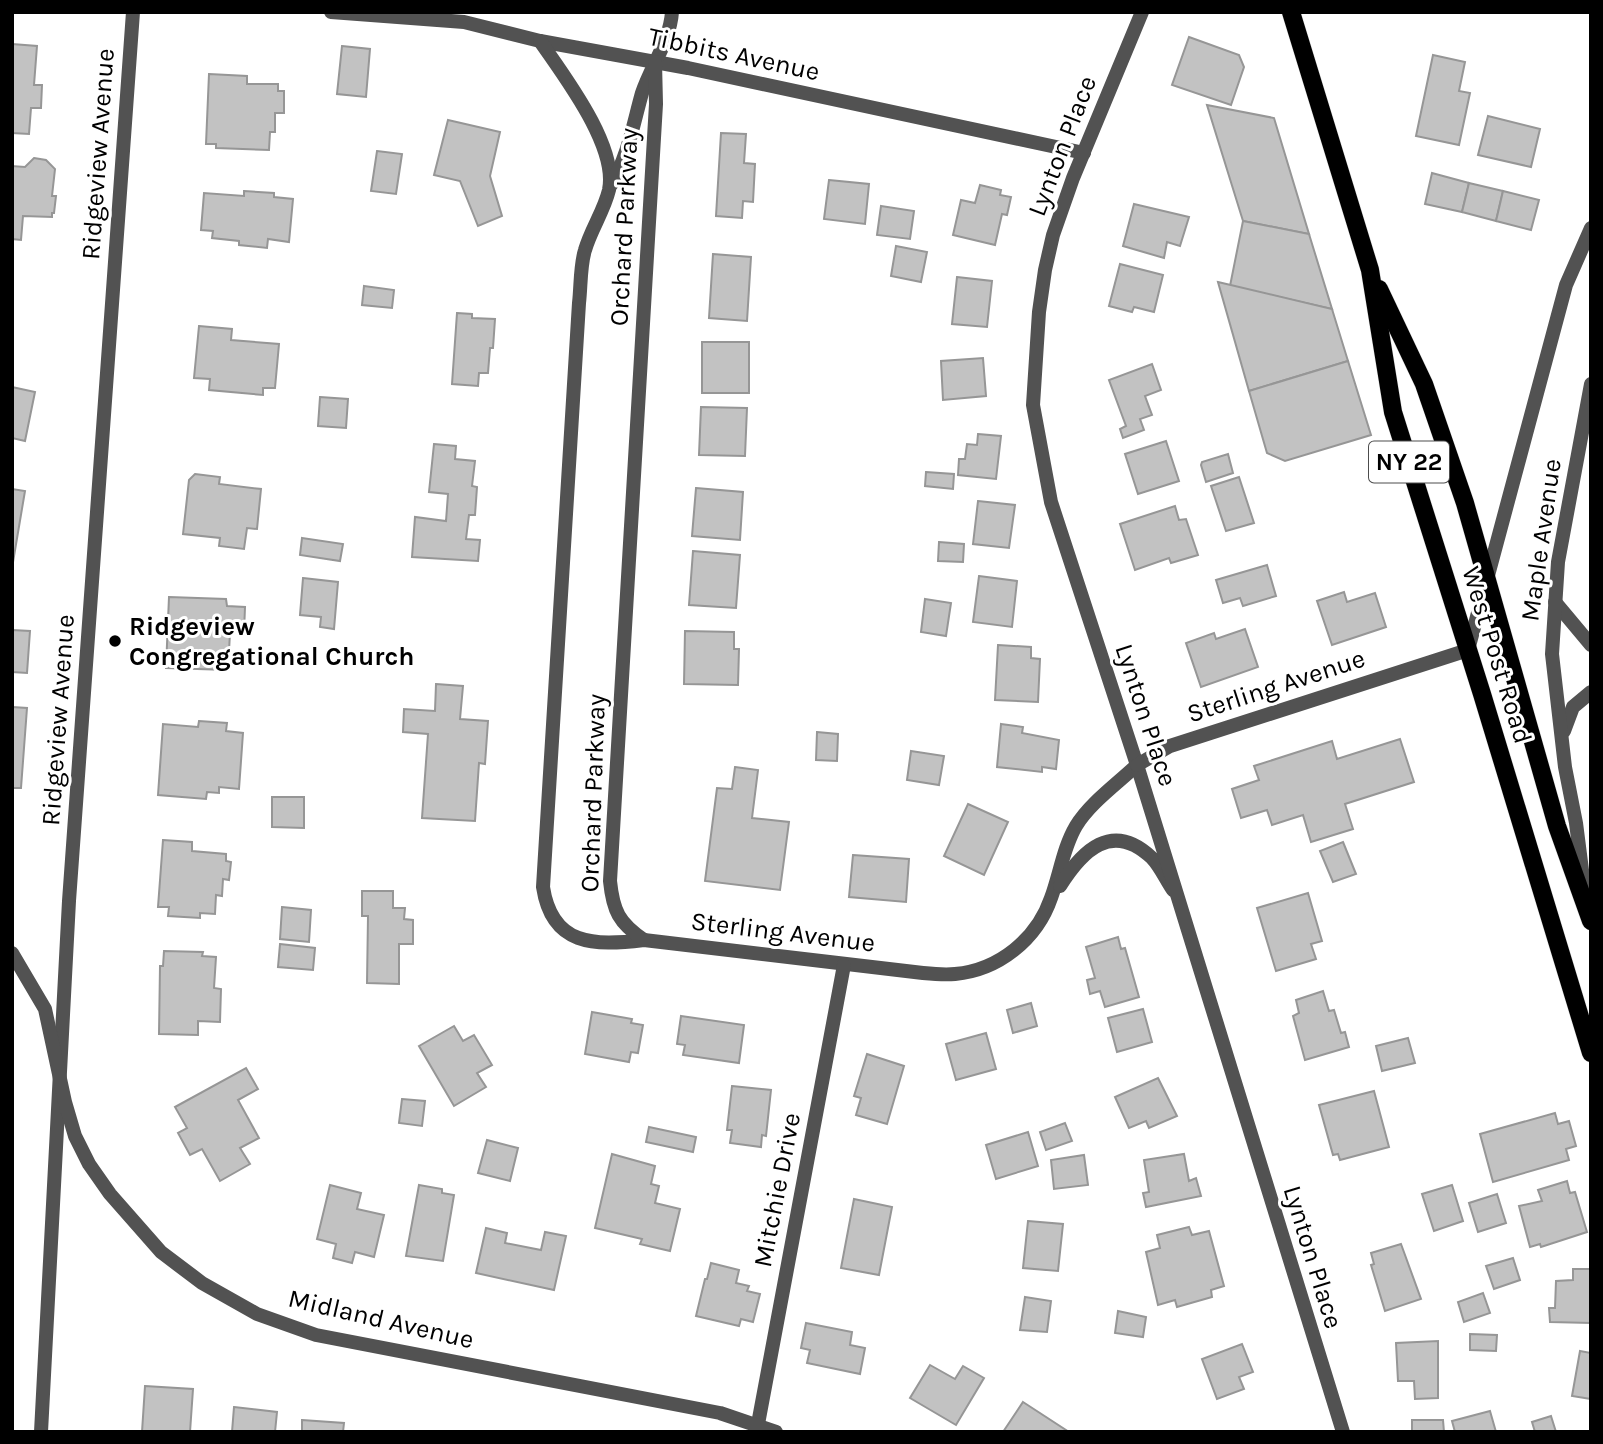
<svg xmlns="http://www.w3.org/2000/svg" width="1603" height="1444" font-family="Karla,sans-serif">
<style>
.building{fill:#c2c2c2;stroke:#969696;stroke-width:2}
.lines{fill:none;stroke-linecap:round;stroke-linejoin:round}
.primary-casing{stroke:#dbdbdb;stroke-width:19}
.minor{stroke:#525252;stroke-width:14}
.tertiary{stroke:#525252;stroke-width:14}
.primary{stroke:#000;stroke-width:18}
.poi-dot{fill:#000;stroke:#fff;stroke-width:2.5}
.labels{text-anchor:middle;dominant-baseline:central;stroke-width:6;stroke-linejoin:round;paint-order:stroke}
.shield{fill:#fff;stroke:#4c4c4c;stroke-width:2}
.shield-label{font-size:24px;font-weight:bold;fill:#000}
.street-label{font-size:26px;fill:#000;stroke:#fff}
.poi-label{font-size:26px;font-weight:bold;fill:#000;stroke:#fff;text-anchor:start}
</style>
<rect width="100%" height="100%" fill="#fff"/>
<g class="building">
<polygon points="1189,37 1239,55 1244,67 1231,105 1172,85"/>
<polygon points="12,44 37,46 34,85 42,85 41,108 31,108 29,134 12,133"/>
<polygon points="342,46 370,49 366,97 337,94"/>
<polygon points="1433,55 1465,62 1459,91 1470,93 1459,145 1416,136"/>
<polygon points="209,74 247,76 247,84 278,84 278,91 284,91 284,113 275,113 275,132 270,132 269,150 216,148 216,144 206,144"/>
<polygon points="1207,105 1274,118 1309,234 1243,221"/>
<polygon points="1488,116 1540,129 1531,167 1478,155"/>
<polygon points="448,120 500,132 490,176 502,216 478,226 460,181 434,175"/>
<polygon points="721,133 746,134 744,163 755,164 753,202 743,201 742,218 716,216"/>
<polygon points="377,151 402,154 396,194 371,191"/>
<polygon points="34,158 46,160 55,169 52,196 56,196 54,213 52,213 52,217 23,216 21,240 12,239 12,166 25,167"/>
<polygon points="1432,173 1469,183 1462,212 1425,204"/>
<polygon points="829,180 869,184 865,224 824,219"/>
<polygon points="1469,183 1503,191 1496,221 1462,212"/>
<polygon points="980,185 1001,190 1000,195 1011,197 1007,215 1002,214 995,245 953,235 961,200 975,203"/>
<polygon points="244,191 274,193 274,197 293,199 289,242 268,239 267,248 239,245 239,241 212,238 213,231 201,230 204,193 244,196"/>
<polygon points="1503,191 1539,200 1531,230 1496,221"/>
<polygon points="1134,204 1189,217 1180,246 1167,242 1164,258 1123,246"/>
<polygon points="881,206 914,211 910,239 877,235"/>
<polygon points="1243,221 1309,234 1332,309 1230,286"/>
<polygon points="896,246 927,252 921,282 891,276"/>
<polygon points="713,254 751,257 747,321 709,318"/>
<polygon points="1120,264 1163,275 1154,312 1134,307 1132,312 1109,306"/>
<polygon points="957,277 992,281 987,327 952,324"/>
<polygon points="1218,282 1332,309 1348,361 1249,391"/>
<polygon points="364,286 394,290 392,308 362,305"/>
<polygon points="457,313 472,314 472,318 495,319 493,348 490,348 488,373 479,373 478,386 452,384"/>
<polygon points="199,326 232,329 231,340 279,344 275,388 263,388 263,395 209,390 210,379 194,378"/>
<rect x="702" y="342" width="47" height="51"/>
<polygon points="983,358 986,396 943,400 941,361"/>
<polygon points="1348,361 1371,435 1285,461 1267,453 1249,391"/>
<polygon points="1152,364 1161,390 1145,396 1152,415 1140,419 1144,430 1123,438 1120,429 1126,426 1109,380"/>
<polygon points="12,387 35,392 25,441 12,438"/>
<polygon points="320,397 348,399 346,428 318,426"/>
<polygon points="701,407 747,408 745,456 699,455"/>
<polygon points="978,434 1001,436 996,479 958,475 959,459 965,459 967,444 977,445"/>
<polygon points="1166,441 1179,481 1138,494 1125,454"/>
<polygon points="434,444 456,446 455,459 475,461 472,486 477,487 475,515 469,515 466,539 480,540 478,561 412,557 415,517 446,521 448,494 429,492"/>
<polygon points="1228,454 1233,473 1206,482 1201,465 1202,462"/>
<polygon points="926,472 954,474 953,489 925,486"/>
<polygon points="195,474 220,477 219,484 261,489 257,529 247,528 244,549 219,546 220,538 183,534 189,480"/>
<polygon points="1239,477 1254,523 1226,531 1211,486"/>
<polygon points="696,488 743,492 740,540 692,536"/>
<polygon points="12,489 25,491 12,568"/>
<polygon points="978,501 1015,505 1009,548 973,544"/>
<polygon points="1175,506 1179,520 1186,519 1198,555 1171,563 1169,558 1135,570 1120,524"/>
<polygon points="302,538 343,544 340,561 300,555"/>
<polygon points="939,542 964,544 963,562 938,561"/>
<polygon points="693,551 740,555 736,608 689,605"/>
<polygon points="1267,565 1276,596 1243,606 1240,598 1223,603 1216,580"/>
<polygon points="979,576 1017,581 1012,627 973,622"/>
<polygon points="303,578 338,582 334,629 320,627 321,617 300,615"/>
<polygon points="1344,592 1347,602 1375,593 1386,627 1332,645 1317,601"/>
<polygon points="169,597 226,599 227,606 245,607 244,633 230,633 228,670 166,668"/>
<polygon points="925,599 951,603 946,636 921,632"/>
<polygon points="1245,629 1258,667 1201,687 1186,643 1214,633 1216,639"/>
<polygon points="12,630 30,631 27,673 12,672"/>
<polygon points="685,631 734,632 734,649 739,649 738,685 684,684"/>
<polygon points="998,645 1031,647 1031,658 1040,659 1038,702 995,700"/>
<polygon points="436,684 463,686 460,719 488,721 485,764 479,763 475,821 422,818 428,734 403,732 404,709 435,711"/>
<polygon points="12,707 27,708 21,788 13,788 12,799"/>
<polygon points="199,721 227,723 226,731 243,733 239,789 219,787 219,793 207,792 206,799 158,795 163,724 198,727"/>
<polygon points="1001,724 1023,727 1022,733 1059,740 1056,769 1042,767 1042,772 997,767"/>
<polygon points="817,732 838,734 837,761 816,760"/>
<polygon points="1400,739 1414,782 1345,804 1353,829 1311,842 1303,815 1272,825 1267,810 1241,818 1232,789 1259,780 1254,766 1332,741 1337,759"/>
<polygon points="911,751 944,756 939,785 907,780"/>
<polygon points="735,767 758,770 752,818 789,822 780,890 705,881 717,788 732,789"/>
<polygon points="272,797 304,797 304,828 272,827"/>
<polygon points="968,804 1008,822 984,875 944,856"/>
<polygon points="163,840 192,842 192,851 226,854 226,861 231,862 229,880 223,879 222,896 216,895 215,914 200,913 200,918 168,916 169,907 158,907"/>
<polygon points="1343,842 1356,874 1333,882 1320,851"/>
<polygon points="853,855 909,859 906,902 849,897"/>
<polygon points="362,891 393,891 393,908 405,908 404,919 413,920 413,944 399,944 399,984 367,983 368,916 362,916"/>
<polygon points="1308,893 1322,941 1311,944 1316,959 1276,971 1257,908"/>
<polygon points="282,907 311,910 309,942 280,939"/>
<polygon points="1118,937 1121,949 1125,948 1139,997 1105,1007 1100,991 1090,994 1087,980 1095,978 1086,947"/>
<polygon points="280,944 315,948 313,970 278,967"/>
<polygon points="164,951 203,952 202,956 216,957 214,988 221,989 220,1022 198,1021 198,1035 159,1034 160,966 163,966"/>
<polygon points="1323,991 1329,1011 1334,1010 1341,1033 1345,1032 1349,1047 1305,1060 1293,1016 1299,1013 1296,1000"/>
<polygon points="1031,1003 1037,1026 1013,1033 1007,1010"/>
<polygon points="1143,1009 1152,1042 1117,1052 1108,1018"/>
<polygon points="592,1012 632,1019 631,1023 643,1025 638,1053 631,1052 629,1062 585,1054"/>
<polygon points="681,1016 744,1025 739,1063 683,1055 685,1045 677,1044"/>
<polygon points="454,1026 463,1041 474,1035 492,1065 477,1073 486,1087 454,1106 419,1046"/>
<polygon points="986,1033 996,1069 956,1080 946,1044"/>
<polygon points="1408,1038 1415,1063 1382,1071 1376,1046"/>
<polygon points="867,1054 904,1066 887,1124 856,1115 861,1098 854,1096"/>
<polygon points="246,1068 258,1089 238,1100 259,1138 240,1148 250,1164 220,1181 202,1149 190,1155 178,1133 187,1128 175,1107"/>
<polygon points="1158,1078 1177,1116 1149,1128 1146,1121 1129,1128 1115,1097"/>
<polygon points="732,1086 771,1090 766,1136 762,1135 761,1147 730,1143 732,1130 727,1130"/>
<polygon points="1374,1091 1389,1147 1340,1160 1338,1154 1333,1155 1319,1105"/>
<polygon points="402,1099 425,1101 422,1126 399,1123"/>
<polygon points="1555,1113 1558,1124 1569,1121 1576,1146 1566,1149 1569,1160 1493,1182 1480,1134"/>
<polygon points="1065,1123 1072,1141 1046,1150 1040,1132"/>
<polygon points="649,1127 696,1137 693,1152 646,1142"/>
<polygon points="1028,1132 1038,1166 996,1179 986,1145"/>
<polygon points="487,1140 518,1148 510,1181 478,1173"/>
<polygon points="612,1154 655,1166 651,1184 659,1186 655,1203 680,1209 670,1251 640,1244 642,1239 595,1228"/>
<polygon points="1184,1154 1189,1181 1196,1178 1201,1196 1146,1207 1143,1193 1149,1192 1144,1160"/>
<polygon points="1084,1155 1088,1185 1054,1189 1051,1160"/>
<polygon points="1567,1181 1570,1193 1575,1192 1587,1232 1541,1247 1540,1244 1530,1247 1519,1206 1542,1201 1538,1190"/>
<polygon points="330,1185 361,1193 357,1209 384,1215 374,1257 355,1252 352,1263 333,1258 336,1244 317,1239"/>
<polygon points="419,1185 442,1189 442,1193 454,1195 443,1261 406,1256"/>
<polygon points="1452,1185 1463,1221 1434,1231 1422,1194"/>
<polygon points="1497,1194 1506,1223 1478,1232 1469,1203"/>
<polygon points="854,1199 892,1207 879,1275 841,1268"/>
<polygon points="1028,1221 1063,1224 1058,1271 1023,1268"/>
<polygon points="1189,1227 1192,1235 1209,1231 1224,1286 1211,1290 1212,1297 1177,1307 1175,1300 1158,1305 1146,1252 1160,1248 1157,1235"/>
<polygon points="486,1228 507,1233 505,1243 541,1250 545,1232 566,1236 554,1290 476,1273"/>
<polygon points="1401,1244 1421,1299 1385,1311 1371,1265 1374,1264 1371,1253"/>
<polygon points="1513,1258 1520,1280 1494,1289 1486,1266"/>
<polygon points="711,1263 739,1270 736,1283 749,1286 747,1291 760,1294 753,1322 741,1319 739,1326 696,1316 705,1279 707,1279"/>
<polygon points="1573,1269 1591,1269 1591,1323 1550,1322 1549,1308 1555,1308 1556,1281 1573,1280"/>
<polygon points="1483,1293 1490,1313 1464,1322 1458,1302"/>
<polygon points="1025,1297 1051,1301 1047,1332 1020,1330"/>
<polygon points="1118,1311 1146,1317 1143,1337 1115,1333"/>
<polygon points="806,1323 852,1332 850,1345 865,1348 860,1374 807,1363 810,1350 801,1348"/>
<polygon points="1470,1334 1497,1335 1496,1351 1470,1350"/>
<polygon points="1438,1341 1438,1398 1415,1399 1414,1381 1398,1381 1396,1343"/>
<polygon points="1242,1344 1253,1372 1239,1377 1244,1389 1217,1399 1202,1359"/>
<polygon points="1580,1351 1591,1353 1591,1399 1572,1396"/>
<polygon points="930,1365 955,1379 963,1366 984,1378 956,1425 910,1398"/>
<polygon points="145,1386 193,1389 190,1432 142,1432"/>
<polygon points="1023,1402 1069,1432 1003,1432"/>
<polygon points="234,1407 277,1412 275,1432 232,1432"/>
<polygon points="1490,1411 1496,1432 1455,1432 1452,1421"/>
<polygon points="1551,1416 1556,1432 1535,1432 1532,1422"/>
<polygon points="302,1420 344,1423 343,1432 302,1432"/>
<polygon points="1412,1420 1443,1420 1444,1432 1412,1432"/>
</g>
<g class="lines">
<defs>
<g id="primary">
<polyline points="1291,12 1370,270 1393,412 1482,694 1591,1053"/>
<polyline points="1379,289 1424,384 1465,503 1557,826 1591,921"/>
</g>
</defs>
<use href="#primary" class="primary-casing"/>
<g class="minor">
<polyline points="331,12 464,22 540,41 688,68 1084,153"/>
<path d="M540,41C564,76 618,146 609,190C604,211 591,229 585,250C580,266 581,286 579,303L543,887C552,946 594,946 644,940L923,973C933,974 945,975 955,974C999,970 1037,939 1051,898C1060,874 1063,848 1076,826C1090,803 1117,784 1137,765"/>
<path d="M611,185C628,156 633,125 642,93C651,66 670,41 672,12"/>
<path d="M1060,886C1082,851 1112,820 1152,858C1160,866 1166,880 1173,890"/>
<path d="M644,940C619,923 613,911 610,881L656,104L655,62"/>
<polyline points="758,1424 844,965"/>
<polyline points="41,1432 69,901 133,12"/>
</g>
<g class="tertiary">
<polyline points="1142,12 1073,178 1053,235 1045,270 1039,312 1033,405 1051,502 1137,765 1343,1432"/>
<polyline points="1555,602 1591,645"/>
<polyline points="1564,731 1573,707 1591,692"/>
<polyline points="1137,765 1170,746 1468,650 1566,285 1591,228"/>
<polyline points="1584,886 1576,823 1565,767 1552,654 1558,562 1591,384"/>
<polyline points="12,953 45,1009 65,1102 75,1136 89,1164 110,1194 161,1252 202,1283 257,1314 316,1335 720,1413 776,1432"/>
</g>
<use href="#primary" class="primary"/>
</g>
<circle class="poi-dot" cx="115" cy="641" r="7"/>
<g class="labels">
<rect class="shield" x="1369" y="441.5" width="80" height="41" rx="5"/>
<g class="shield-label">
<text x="1409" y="462">NY 22</text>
</g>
<g class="street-label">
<text transform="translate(734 54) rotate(12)">Tibbits Avenue</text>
<text transform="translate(1062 146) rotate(-69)">Lynton Place</text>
<text transform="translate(98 154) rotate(-86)">Ridgeview Avenue</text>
<text transform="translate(624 227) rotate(-87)">Orchard Parkway</text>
<text transform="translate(1541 540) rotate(-82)">Maple Avenue</text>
<text transform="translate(1497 655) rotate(73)">West Post Road</text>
<text transform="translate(1276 686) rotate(-18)">Sterling Avenue</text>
<text transform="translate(1146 715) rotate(72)">Lynton Place</text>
<text transform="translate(58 720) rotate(-86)">Ridgeview Avenue</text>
<text transform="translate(593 793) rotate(-88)">Orchard Parkway</text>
<text transform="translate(783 932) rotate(7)">Sterling Avenue</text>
<text transform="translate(777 1190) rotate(-79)">Mitchie Drive</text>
<text transform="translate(1313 1257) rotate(73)">Lynton Place</text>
<text transform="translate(381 1319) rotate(13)">Midland Avenue</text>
</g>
<g class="poi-label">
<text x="129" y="626">Ridgeview<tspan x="129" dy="30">Congregational Church</tspan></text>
</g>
</g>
<rect width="1603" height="1444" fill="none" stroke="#000000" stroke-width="28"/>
</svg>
